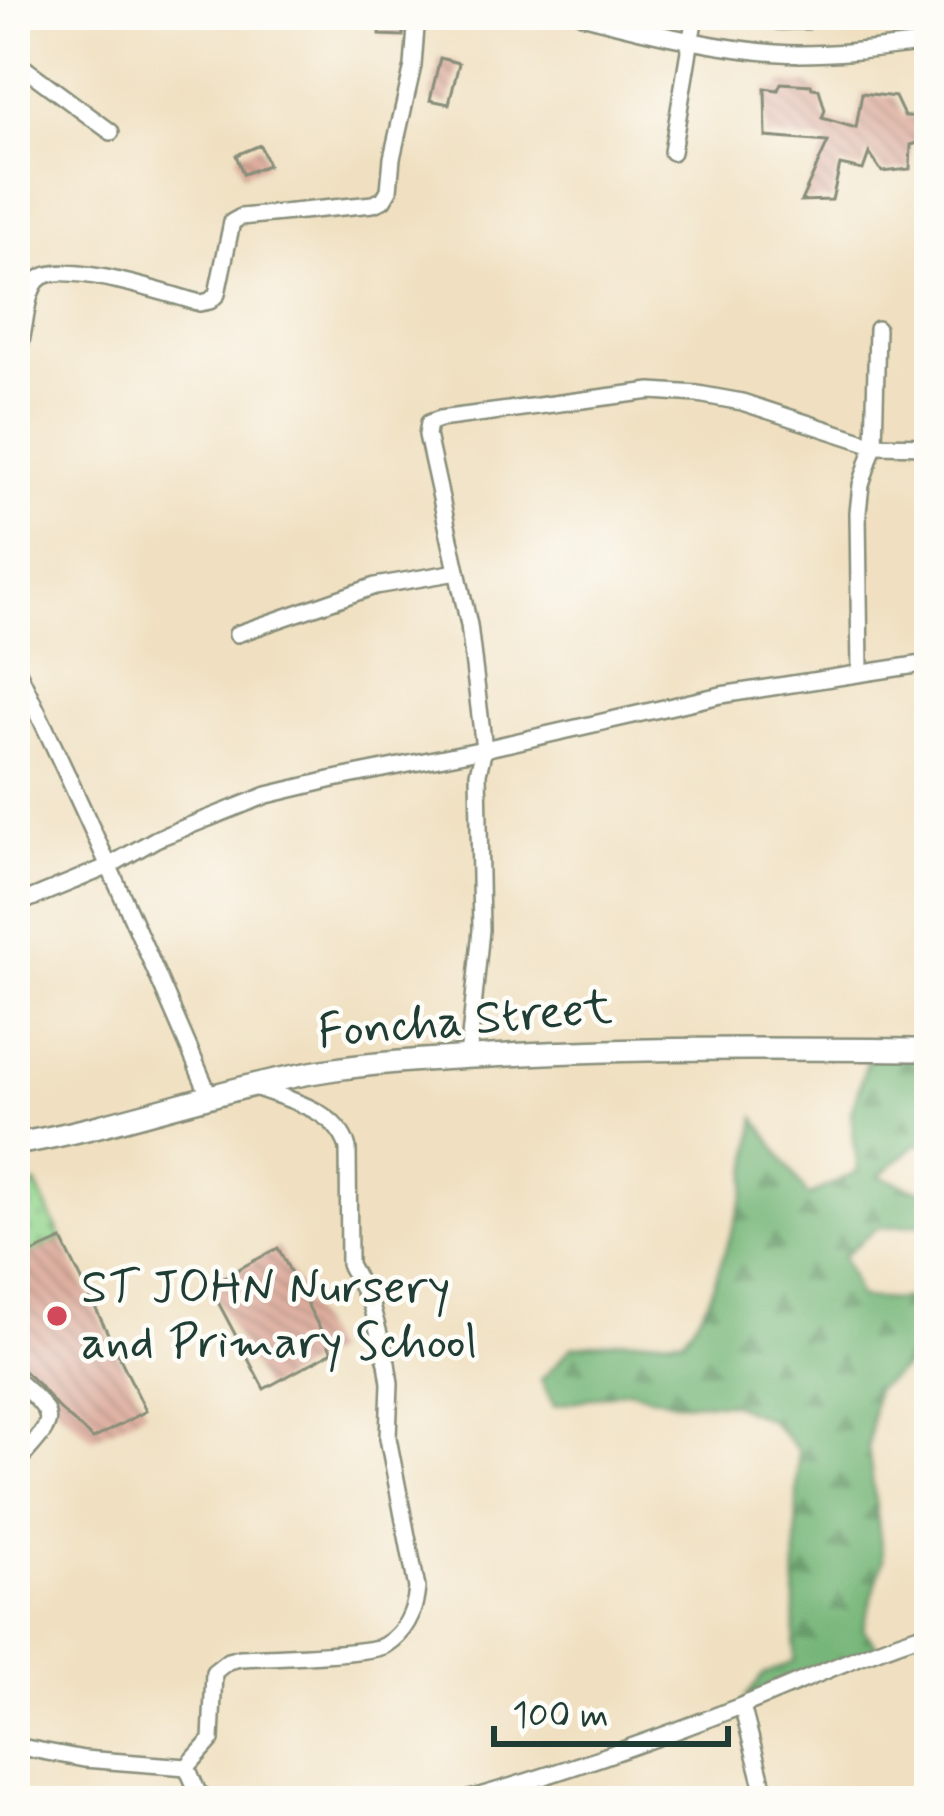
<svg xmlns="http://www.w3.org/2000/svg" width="944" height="1816" font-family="Mynerve,sans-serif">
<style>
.grass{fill:url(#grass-dots);stroke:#598860;stroke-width:3}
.forest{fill:url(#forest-firs);stroke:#4a7a56;stroke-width:3}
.building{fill:url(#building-back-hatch)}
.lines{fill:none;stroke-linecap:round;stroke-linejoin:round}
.minor-casing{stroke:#888e7a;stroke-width:20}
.major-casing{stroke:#888e7a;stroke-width:26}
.minor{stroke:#fff;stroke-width:15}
.major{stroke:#fff;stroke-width:21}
.poi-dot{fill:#d1495b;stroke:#fdfcf7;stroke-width:4.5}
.labels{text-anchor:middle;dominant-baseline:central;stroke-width:9;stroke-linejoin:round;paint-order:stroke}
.street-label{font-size:48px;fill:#1f3d34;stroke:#fdfcf7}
.poi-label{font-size:48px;fill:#1f3d34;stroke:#fdfcf7;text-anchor:start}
</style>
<defs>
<pattern id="grass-dots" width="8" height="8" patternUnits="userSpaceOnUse" patternTransform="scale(3)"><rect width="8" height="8" fill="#93d48c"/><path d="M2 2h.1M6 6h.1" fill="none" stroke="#77ad73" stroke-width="1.8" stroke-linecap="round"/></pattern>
<pattern id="forest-firs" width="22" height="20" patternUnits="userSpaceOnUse" patternTransform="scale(3)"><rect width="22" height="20" fill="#76b678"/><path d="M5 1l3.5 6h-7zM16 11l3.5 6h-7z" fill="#609563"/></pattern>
<pattern id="building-back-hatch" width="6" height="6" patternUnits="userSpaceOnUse" patternTransform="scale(3)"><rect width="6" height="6" fill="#dba999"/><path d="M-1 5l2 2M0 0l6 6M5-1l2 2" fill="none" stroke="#b18b7e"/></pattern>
</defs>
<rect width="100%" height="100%" fill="#fdfcf7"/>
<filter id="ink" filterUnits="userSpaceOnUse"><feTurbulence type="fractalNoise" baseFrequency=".00833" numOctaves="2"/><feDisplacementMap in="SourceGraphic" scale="24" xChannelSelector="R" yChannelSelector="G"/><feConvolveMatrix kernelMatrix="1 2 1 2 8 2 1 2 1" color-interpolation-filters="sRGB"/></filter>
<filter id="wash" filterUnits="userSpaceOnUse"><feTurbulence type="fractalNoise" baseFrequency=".004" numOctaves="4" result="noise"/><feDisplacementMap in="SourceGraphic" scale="48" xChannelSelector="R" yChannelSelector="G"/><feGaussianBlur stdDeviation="2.7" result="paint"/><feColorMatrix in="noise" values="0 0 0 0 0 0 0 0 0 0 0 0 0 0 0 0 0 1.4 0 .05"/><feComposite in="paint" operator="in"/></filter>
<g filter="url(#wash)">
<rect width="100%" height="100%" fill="#f0e0c1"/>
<polygon class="grass" points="36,1184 62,1240 15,1261 15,1194"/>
<polygon class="forest" points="871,1049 929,1050 929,1145 916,1144 879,1176 929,1194 929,1223 877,1228 843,1256 859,1298 897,1300 929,1294 929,1357 922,1356 875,1389 868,1448 883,1560 863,1629 878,1648 746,1697 763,1675 794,1661 798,1450 771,1421 730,1403 674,1402 628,1390 554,1406 541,1380 572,1347 625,1340 684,1338 708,1301 745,1193 756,1118 808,1196 858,1171 851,1113"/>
<g id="blocks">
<g class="building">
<polygon points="381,15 405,15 403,36 380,35"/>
<polygon points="771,15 812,15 809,29 776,30"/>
<polygon points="440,58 459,63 449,104 430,100"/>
<polygon points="781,83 811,85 812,88 819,89 825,110 822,118 856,128 862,93 895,97 904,116 929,117 929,140 911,145 910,169 882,172 869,153 863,170 840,165 832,200 801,201 828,142 766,137 765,88 778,90"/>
<polygon points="260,145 268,165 243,174 236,155"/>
<polygon points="62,1240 146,1411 93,1439 57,1407 38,1384 22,1369 15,1367 15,1261"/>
<polygon points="278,1248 332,1352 264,1389 209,1285"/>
</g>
</g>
</g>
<g filter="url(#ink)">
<use href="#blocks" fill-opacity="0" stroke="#888e7a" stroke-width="3"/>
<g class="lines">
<defs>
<g id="minor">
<path d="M582,15C648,33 731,53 800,54C843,54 886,48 929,43"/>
<polyline points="15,61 111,132"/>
<polyline points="672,152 695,15"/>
<path d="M15,362C26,339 23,299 37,281C57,257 171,295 200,303L210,301L217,294L232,222L241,217L373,204L383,200L389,190L392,158L413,66L417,15"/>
<polyline points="237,634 375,586 457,572"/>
<path d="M15,665C84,807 148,952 210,1097"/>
<polyline points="860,672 858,512 861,485 874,445 877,329"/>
<polyline points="15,905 107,867 156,839 267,795 334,779 484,749 721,695 929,663"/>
<polyline points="468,1057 481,930 478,773 484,749 469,625 427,435 429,423 440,419 651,391 698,394 742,402 874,445 929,446"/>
<path d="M15,1379C63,1421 54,1419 15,1465"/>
<polyline points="742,1706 767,1801"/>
<polyline points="15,1746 84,1759 187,1767"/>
<path d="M187,1767L211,1740L214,1672L228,1661L240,1658C264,1657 372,1654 385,1645C406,1632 415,1611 417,1588L388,1438L390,1383L387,1363L371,1305L349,1264L348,1148C336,1108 287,1100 252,1086"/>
<polyline points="187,1767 198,1793 212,1801"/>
<path d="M462,1801C557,1774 649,1742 741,1706C804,1681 864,1652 929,1632"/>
</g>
<path id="major" d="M15,1144C123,1126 226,1085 335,1069C392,1061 451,1058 508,1055C649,1047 789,1049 929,1050"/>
</defs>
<use href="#minor" class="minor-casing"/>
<use href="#major" class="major-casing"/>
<use href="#minor" class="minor"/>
<use href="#major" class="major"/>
</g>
</g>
<circle class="poi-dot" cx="57" cy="1316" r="12"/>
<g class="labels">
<g class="street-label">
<text transform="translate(465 1021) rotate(-5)">Foncha Street</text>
</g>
<g class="poi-label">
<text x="81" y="1288">ST JOHN Nursery<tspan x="81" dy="55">and Primary School</tspan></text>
</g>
</g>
<rect width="944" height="1816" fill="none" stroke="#fdfcf7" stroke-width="60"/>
<path d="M494 1726v18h234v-18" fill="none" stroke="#1f3d34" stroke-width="6"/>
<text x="512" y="1726" font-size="36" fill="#1f3d34" stroke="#fdfcf7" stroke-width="9" paint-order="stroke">100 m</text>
</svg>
